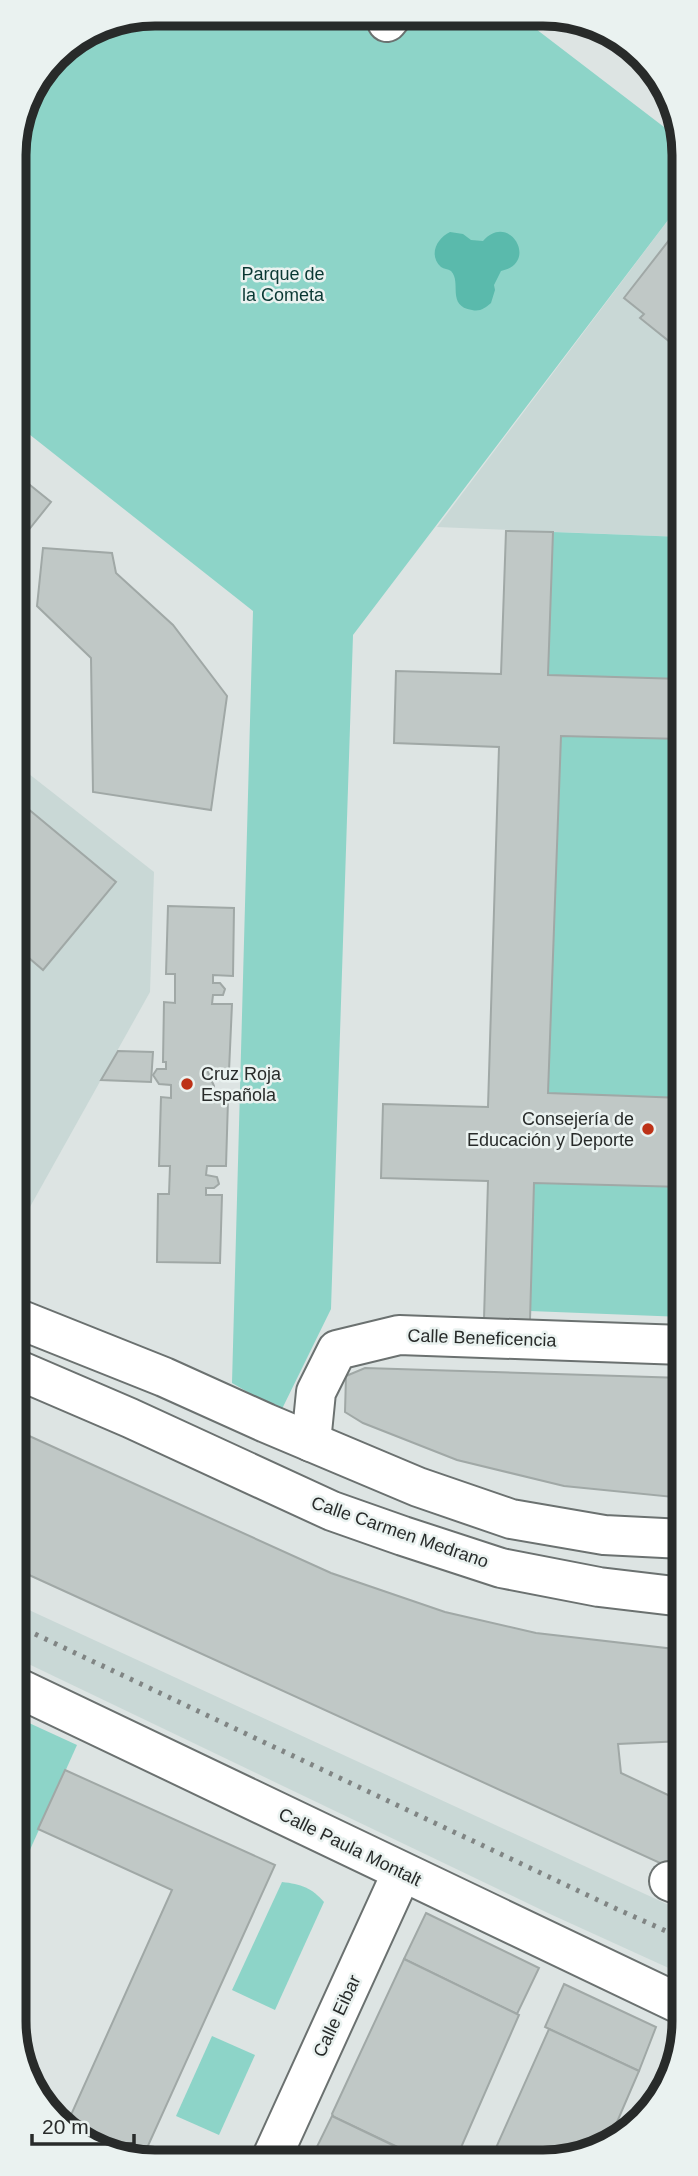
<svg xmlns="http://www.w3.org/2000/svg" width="698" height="2176" font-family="Helvetica,sans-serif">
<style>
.built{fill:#c9d8d6}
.green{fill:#8dd4c8}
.water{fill:#5abaac}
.building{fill:#c0c8c6;stroke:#a0a8a6;stroke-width:2}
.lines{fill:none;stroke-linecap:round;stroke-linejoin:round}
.minor-casing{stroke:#6b7170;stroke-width:42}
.major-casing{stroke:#6b7170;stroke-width:42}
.minor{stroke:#fff;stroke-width:38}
.major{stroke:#fff;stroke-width:38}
.rail{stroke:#808584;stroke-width:5;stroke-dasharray:3.5 7;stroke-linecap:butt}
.poi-dot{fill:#bd3217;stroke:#eaf2f0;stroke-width:2.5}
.labels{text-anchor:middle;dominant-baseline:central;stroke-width:5;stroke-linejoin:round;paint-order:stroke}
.park-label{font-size:18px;fill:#0a3833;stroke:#eaf2f0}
.poi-label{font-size:18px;fill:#282b2a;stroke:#eaf2f0;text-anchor:start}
.street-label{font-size:18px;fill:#282b2a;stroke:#eaf2f0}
.rim{fill:none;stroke:#282b2a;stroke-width:9}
</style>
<rect width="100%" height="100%" fill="#dde4e3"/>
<g class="built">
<polygon points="681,203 682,537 437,527"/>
<polygon points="15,763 154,872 150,992 16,1232"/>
<polygon points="16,1604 684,1912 684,1975 550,1914 16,1658"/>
</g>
<g class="green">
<polygon points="155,14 519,16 681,140 681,203 353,635 331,1309 281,1411 232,1383 253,611 15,423 14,146 28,93 62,49 102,25"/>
<polygon points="553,532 682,537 682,679 548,675"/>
<polygon points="561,736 682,739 683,1098 548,1093"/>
<polygon points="534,1183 683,1187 683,1317 530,1311"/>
<polygon points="16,1717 77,1745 16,1881"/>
<path d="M282,1882C301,1884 312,1888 324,1902L275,2010L232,1990Z"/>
<polygon points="212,2036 255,2055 219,2135 176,2116"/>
</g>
<path class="water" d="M450,232L463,234L471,240L483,241C509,211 540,263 501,271L494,285L495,290L491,303C485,308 480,312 472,310C446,306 462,282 451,271C448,269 444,269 441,267C428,255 437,238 450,232Z"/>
<g class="building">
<polygon points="677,230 681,233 682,327 670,342 640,318 644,314 624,298"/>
<polygon points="15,473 51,502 15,547"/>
<polygon points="506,531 553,532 548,675 682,679 682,739 561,736 548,1093 683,1098 683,1187 534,1183 530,1320 484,1319 488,1181 381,1178 383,1104 488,1107 499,747 394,743 396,671 501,674"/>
<polygon points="43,548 112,553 116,573 173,625 227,696 211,810 93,792 91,658 37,606"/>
<polygon points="15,798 116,882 43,970 15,946"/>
<polygon points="168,906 234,908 233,976 213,975 213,983 220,983 225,989 223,995 213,995 212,1004 232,1004 229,1071 207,1070 214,1086 207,1100 228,1100 226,1166 207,1166 206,1175 217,1177 219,1184 214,1188 206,1188 206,1195 222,1195 220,1263 157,1262 158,1194 169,1194 170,1166 159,1166 161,1097 171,1098 171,1085 159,1084 153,1075 157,1069 166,1069 166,1062 163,1062 164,1002 175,1003 175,974 166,974"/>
<polygon points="118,1051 153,1052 151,1082 101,1080"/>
<polygon points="365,1368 683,1378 683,1498 564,1486 457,1460 363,1423 345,1412 346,1376"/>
<polygon points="16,1430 331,1573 445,1612 536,1633 683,1650 683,1741 618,1744 621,1773 683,1802 684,1874 16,1569"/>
<polygon points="65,1770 275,1865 142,2159 127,2159 66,2126 172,1890 38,1829"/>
<polygon points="426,1913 539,1968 517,2014 404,1959"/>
<polygon points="404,1959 519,2015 456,2159 423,2159 334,2117 332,2114"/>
<polygon points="564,1984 656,2027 639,2071 545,2027"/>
<polygon points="549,2029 639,2071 611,2136 570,2159 491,2159"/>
<polygon points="332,2116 407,2152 404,2159 311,2159"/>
</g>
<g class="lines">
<defs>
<g id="minor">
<polyline points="387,22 392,16"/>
<polyline points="311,1442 316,1392 337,1350 399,1335 683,1345"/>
<polyline points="16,1687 684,2006"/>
<polyline points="669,1881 684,1887"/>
<polyline points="271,2159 402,1872"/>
</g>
<g id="major">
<polyline points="16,1318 164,1377 266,1423 418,1487 511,1519 604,1535 683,1539"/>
<polyline points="16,1369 130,1418 332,1511 403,1536 501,1568 599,1587 683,1597"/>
</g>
</defs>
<use href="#minor" class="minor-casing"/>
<use href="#major" class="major-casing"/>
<use href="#minor" class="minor"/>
<use href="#major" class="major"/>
<polyline class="rail" points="16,1625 619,1910 684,1939"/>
</g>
<g class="poi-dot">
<circle cx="187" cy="1084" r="7"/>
<circle cx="648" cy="1129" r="7"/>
</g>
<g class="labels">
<g class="park-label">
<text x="283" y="274">Parque de<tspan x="283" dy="21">la Cometa</tspan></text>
</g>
<g class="poi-label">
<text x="201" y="1074">Cruz Roja<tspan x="201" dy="21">Española</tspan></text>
<text x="634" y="1119" text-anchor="end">Consejería de<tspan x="634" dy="21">Educación y Deporte</tspan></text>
</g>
<g class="street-label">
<text transform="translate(482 1338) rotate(2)">Calle Beneficencia</text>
<text transform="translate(400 1532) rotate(19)">Calle Carmen Medrano</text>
<text transform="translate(350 1847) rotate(26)">Calle Paula Montalt</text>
<text transform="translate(337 2016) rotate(-65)">Calle Eibar</text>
</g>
</g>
<path d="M0 0H698V2176H0ZM155 26H543A129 129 0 0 1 672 155V2021A129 129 0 0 1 543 2150H155A129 129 0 0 1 26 2021V155A129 129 0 0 1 155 26Z" fill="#eaf2f0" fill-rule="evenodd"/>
<path class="rim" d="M155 26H543A129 129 0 0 1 672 155V2021A129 129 0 0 1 543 2150H155A129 129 0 0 1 26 2021V155A129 129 0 0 1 155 26Z"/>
<path d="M32 2134v10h102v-10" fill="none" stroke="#282b2a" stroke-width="3.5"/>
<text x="42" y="2134" font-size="21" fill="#282b2a" stroke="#eaf2f0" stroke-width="5" paint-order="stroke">20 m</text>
</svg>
